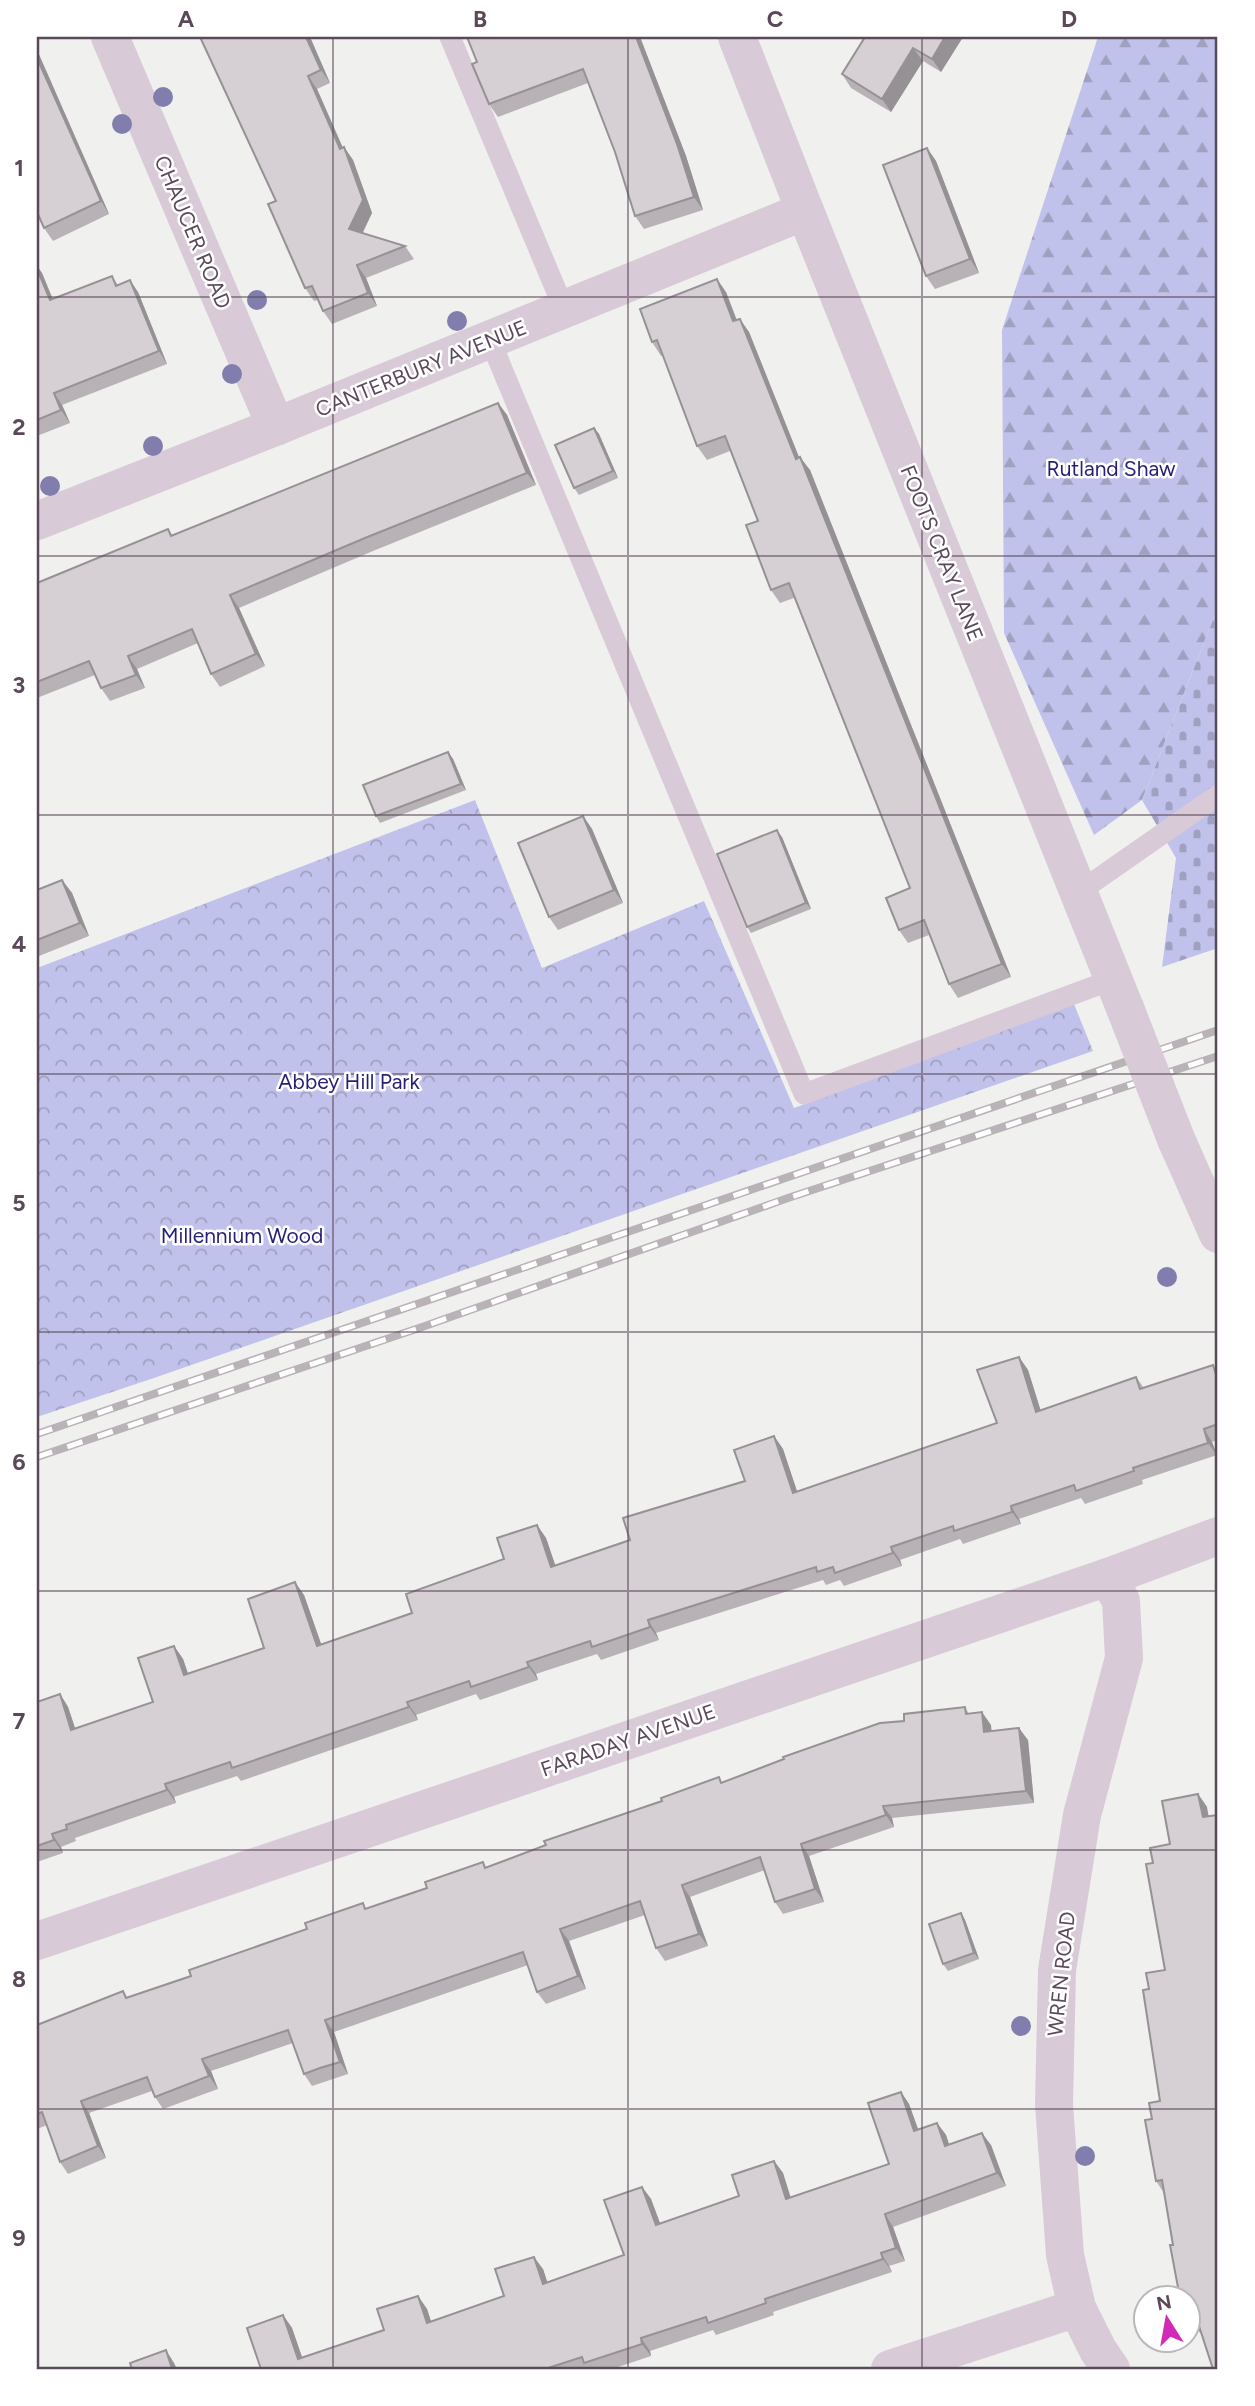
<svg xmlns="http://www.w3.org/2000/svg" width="1255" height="2406" font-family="Figtree,sans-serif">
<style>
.forest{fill:url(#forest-firs)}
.cemetery{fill:url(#cemetery-stones)}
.park{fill:url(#park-crowns)}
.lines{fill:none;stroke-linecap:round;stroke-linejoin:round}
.service{stroke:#d8cad7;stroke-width:21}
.minor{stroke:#d8cad7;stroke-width:38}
.tertiary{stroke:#d8cad7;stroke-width:38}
.rail-casing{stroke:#b9b2b7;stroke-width:8}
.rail{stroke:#fff;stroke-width:5;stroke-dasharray:16;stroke-linecap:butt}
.tertiary-bridge{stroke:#d8cad7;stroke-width:38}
.tree{fill:#817ead}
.wall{fill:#b8b2b6}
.shaded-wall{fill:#969194}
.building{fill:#d6cfd4;stroke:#969194;stroke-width:2}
.grid{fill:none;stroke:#5b495a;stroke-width:2;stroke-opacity:0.55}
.labels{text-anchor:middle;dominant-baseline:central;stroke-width:5;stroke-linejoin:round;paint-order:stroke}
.street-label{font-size:21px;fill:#5b495a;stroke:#fff}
.park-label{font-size:21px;fill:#271f77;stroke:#fff}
.neatline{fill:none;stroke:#5b495a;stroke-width:2.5}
.grid-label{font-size:23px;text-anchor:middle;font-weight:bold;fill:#5b495a}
</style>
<defs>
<pattern id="forest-firs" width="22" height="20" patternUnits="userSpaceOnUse" patternTransform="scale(1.75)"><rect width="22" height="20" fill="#c1c2eb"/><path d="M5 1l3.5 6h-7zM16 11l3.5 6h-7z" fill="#a0a0c1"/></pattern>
<pattern id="cemetery-stones" width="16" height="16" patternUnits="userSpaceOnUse" patternTransform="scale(1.75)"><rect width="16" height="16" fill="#c1c2eb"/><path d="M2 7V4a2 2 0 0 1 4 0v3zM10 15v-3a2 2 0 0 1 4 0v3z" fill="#a0a0c1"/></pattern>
<pattern id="park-crowns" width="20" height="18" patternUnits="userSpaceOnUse" patternTransform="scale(1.75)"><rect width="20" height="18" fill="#c1c2eb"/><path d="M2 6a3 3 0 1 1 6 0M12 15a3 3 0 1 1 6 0" fill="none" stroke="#a0a0c1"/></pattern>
</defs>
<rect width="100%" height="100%" fill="#f0f1ef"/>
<polygon class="forest" points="1098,37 1218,37 1218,607 1142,800 1094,835 1004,633 1002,330"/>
<polygon class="cemetery" points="1218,607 1218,948 1162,967 1176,858 1142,800"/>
<polygon class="park" points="475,800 542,968 704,901 794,1108 1074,1004 1093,1051 154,1378 37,1417 37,968"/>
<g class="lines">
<g class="service">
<polyline points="450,37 564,309"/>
<polyline points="490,340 804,1094 1114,979"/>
<polyline points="1079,892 1218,795"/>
</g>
<g class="minor">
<polyline points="110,37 276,427"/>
<polyline points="37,521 280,425 805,211"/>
<polyline points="1108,1577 1121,1601 1124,1658 1082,1815 1057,1970 1054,2105 1065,2255 1077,2308 1098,2350 1111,2369"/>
<polyline points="890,2369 1077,2308"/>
</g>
<g class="tertiary">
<polyline points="737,37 805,211 1125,1008"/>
<polyline points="1176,1139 1218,1234"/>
<polyline points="37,1941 1108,1577 1218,1536"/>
</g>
<defs>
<g id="rail">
<polyline points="37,1434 1218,1030"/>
<polyline points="37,1457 422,1327 788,1198 1218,1056"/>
</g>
</defs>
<use href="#rail" class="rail-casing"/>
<use href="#rail" class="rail"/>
<polyline class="tertiary-bridge" points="1125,1008 1176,1139"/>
</g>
<g class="tree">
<circle cx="163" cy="97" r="10"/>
<circle cx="122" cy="124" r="10"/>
<circle cx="257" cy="300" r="10"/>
<circle cx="457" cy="321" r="10"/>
<circle cx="232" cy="374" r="10"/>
<circle cx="153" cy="446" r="10"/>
<circle cx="50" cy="486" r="10"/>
<circle cx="1167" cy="1277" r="10"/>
<circle cx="1021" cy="2026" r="10"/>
<circle cx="1085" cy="2156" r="10"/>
</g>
<g class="wall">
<polygon points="200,37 310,37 330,83 317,89 343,148 344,147 353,160 372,213 363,233 405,246 414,259 366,278 377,306 332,324 323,311 318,300 314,301 305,288 276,201"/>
<polygon points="640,37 686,156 703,210 644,229 635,216 615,152 588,83 498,117 489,104 477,62"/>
<polygon points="865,37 963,37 941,72 923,61 891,112 851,88 842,74"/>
<polygon points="37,50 109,214 53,241 44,228"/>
<polygon points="927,148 936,161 979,273 935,289 926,276"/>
<polygon points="37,266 42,273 53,299 112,276 118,285 138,292 167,364 62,405 70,423 37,436"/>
<polygon points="726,292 737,320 749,332 799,458 810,470 1011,977 958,998 949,984 929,935 908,943 899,930 910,888 794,598 780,603 771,590 758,521 730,451 707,460 697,446 663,355 661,356 652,342"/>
<polygon points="498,403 507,415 536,485 373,551 239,608 265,666 220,687 211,674 198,643 137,669 145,688 110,701 101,688 95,675 37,698 37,583 168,529 173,536"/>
<polygon points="594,428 599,434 618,478 579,495 574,488"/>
<polygon points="448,752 453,759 466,790 380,823 376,816"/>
<polygon points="583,816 592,829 623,903 558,930 549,917"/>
<polygon points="782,837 811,909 751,933 747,927"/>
<polygon points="62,880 72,893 89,936 39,956 37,952 37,890"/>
<polygon points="1019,1357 1028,1370 1040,1410 1136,1377 1144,1388 1218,1373 1218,1440 1212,1442 1217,1455 1142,1480 1143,1484 1085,1504 1081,1498 1019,1519 1021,1524 963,1544 960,1539 900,1560 902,1566 844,1586 840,1580 826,1585 823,1580 656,1633 659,1640 601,1660 597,1654 536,1674 538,1680 480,1700 476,1694 416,1715 418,1720 241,1781 237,1776 174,1797 176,1803 75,1838 76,1841 61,1847 63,1853 37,1862 37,1702 60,1694 68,1707 75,1728 153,1702 174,1646 183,1659 188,1674 264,1648 304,1595 321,1644 412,1613 504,1559 537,1525 546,1538 555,1565 630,1540 745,1481 774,1436 783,1449 797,1492 997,1423"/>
<polygon points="965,1707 969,1714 991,1725 991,1731 1028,1740 1034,1803 892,1818 894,1827 809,1856 824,1902 783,1914 775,1902 765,1870 690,1897 708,1946 665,1961 656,1948 645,1915 569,1941 586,1989 546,2004 537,1992 528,1965 334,2032 348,2074 312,2086 304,2074 293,2043 211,2071 218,2089 163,2109 155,2097 152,2091 89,2113 106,2158 68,2174 60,2162 47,2125 37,2129 37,2025 123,1991 127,1997 191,1976 366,1909 427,1888 483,1862 486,1868 723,1783 904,1721"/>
<polygon points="1198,1794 1207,1807 1202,2333 1200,2333 1188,2316 1188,2298 1173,2245 1164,2193 1156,2181 1152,2119 1160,2101 1149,1989 1165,1970 1153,1863 1170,1844"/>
<polygon points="961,1913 965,1920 979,1959 948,1971 943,1964"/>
<polygon points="901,2092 909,2104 918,2129 937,2123 946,2135 949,2145 991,2145 1006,2186 893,2227 905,2261 889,2266 892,2272 773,2312 774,2315 716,2335 713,2330 650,2351 651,2356 612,2369 261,2369 283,2315 292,2328 302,2357 384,2330 418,2296 427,2309 431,2322 504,2296 543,2269 547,2282 624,2255 642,2187 651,2199 660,2223 739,2196 774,2161 783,2173 790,2197 889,2164"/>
</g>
<g class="shaded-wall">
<polygon points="306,37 310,37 330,83 321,70"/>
<polygon points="636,37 640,37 686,156 703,210 694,197"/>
<polygon points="945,37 963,37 941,72 932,59"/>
<polygon points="913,48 923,61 891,112 882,99"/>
<polygon points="37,50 109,214 101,201 37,58"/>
<polygon points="308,76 317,89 349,162 340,149"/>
<polygon points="344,147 353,160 372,213 358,241 349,229"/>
<polygon points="927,148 936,161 979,273 970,259"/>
<polygon points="357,265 366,278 377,306 368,293"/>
<polygon points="37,266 42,273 58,313 50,300 37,269"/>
<polygon points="717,279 726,292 742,335 733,321"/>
<polygon points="130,280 138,292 167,364 159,351"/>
<polygon points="740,319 749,332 805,472 796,459"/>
<polygon points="54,393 62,405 70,423 61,410"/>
<polygon points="498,403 507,415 536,485 527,473"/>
<polygon points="594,428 599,434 618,478 613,471"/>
<polygon points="800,457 810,470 1011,977 1002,964"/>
<polygon points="230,595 239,608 265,666 256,654"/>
<polygon points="128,656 137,669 145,688 136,675"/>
<polygon points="448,752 453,759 466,790 461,784"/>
<polygon points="583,816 592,829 623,903 614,890"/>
<polygon points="777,830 782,837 811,909 806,903"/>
<polygon points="62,880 72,893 89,936 80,923"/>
<polygon points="1019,1357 1028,1370 1045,1424 1036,1412"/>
<polygon points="1204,1429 1212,1442 1217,1455 1208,1443"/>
<polygon points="774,1436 783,1449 802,1506 793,1493"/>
<polygon points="1011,1506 1019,1519 1021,1524 1012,1512"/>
<polygon points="537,1525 546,1538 560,1579 551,1567"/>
<polygon points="891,1547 900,1560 902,1566 893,1553"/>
<polygon points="295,1582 304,1595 326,1658 317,1646"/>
<polygon points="648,1620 656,1633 659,1640 650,1627"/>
<polygon points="174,1646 183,1659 193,1688 184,1675"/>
<polygon points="527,1662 536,1674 538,1680 529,1667"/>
<polygon points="60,1694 68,1707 80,1743 71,1730"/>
<polygon points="407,1702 416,1715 418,1720 409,1707"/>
<polygon points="982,1712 991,1725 993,1744 984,1732"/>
<polygon points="1019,1728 1028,1740 1034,1803 1026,1791"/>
<polygon points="165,1784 174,1797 176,1803 167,1790"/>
<polygon points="1198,1794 1207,1807 1211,1830 1203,1817"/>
<polygon points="883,1806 892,1818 894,1827 886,1815"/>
<polygon points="52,1834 61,1847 63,1853 54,1840"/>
<polygon points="801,1844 809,1856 824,1902 815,1889"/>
<polygon points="682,1885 690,1897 708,1946 699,1934"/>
<polygon points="961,1913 965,1920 979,1959 974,1953"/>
<polygon points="560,1929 569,1941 586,1989 578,1976"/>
<polygon points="325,2020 334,2032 348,2074 340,2062"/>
<polygon points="202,2059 211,2071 218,2089 209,2076"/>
<polygon points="901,2092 909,2104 923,2143 914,2131"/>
<polygon points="81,2101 89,2113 106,2158 98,2146"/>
<polygon points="937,2123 946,2135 954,2159 945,2146"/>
<polygon points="982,2133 991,2145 1006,2186 997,2173"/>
<polygon points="774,2161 783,2173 795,2211 786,2199"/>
<polygon points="642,2187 651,2199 665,2237 656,2225"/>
<polygon points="885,2214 893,2227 905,2261 896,2248"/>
<polygon points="881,2253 889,2266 892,2272 883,2259"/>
<polygon points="534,2257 543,2269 552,2296 543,2284"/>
<polygon points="418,2296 427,2309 436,2336 427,2323"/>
<polygon points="283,2315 292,2328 306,2369 298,2359"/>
<polygon points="641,2338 650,2351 651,2356 642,2344"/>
<polygon points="166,2350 174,2363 177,2369 172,2369"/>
</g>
<g class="building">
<polygon points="200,37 306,37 321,70 308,76 340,149 344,147 363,200 349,229 405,246 357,265 368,293 323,311 312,286 305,288 268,204 276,201"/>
<polygon points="467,37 636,37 677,144 694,197 635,216 615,152 583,69 489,104 472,64 477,62"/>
<polygon points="865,37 945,37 932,59 913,48 882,99 842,74"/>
<polygon points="37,58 101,201 44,228 37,212"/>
<polygon points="927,148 970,259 926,276 883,165"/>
<polygon points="37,269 50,300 112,276 116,286 130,280 159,351 54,393 61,410 37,420"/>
<polygon points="717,279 733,321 740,319 796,459 800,457 1002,964 949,984 924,920 899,930 886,898 910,888 789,583 771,590 746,525 758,521 725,436 697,446 657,340 652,342 640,309"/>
<polygon points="498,403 527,473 365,538 230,595 256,654 211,674 192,629 128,656 136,675 101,688 89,661 37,682 37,583 168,529 171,536"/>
<polygon points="594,428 613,471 574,488 555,445"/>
<polygon points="448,752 461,784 376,816 363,785"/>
<polygon points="583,816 614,890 549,917 518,843"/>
<polygon points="777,830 806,903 747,927 717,854"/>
<polygon points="62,880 80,923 37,940 37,890"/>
<polygon points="1019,1357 1036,1412 1136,1377 1140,1389 1213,1365 1218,1381 1218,1424 1204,1429 1208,1443 1133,1468 1134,1471 1076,1491 1074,1485 1011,1506 1012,1512 954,1531 953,1526 891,1547 893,1553 835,1573 833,1567 817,1572 816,1567 648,1620 650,1627 592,1647 590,1641 527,1662 529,1667 471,1687 469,1681 407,1702 409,1707 232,1768 230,1762 165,1784 167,1790 66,1825 67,1829 52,1834 54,1840 37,1846 37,1702 60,1694 71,1730 153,1702 138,1658 174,1646 184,1675 264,1648 248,1599 295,1582 317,1646 412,1613 406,1594 504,1559 497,1538 537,1525 551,1567 630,1540 623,1518 745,1481 734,1450 774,1436 793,1493 997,1423 977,1370"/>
<polygon points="965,1707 966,1714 982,1712 984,1732 1019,1728 1026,1791 883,1806 886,1815 801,1844 815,1889 775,1902 760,1857 682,1885 699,1934 656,1948 640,1901 560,1929 578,1976 537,1992 523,1952 325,2020 340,2062 320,2068 304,2074 288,2030 202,2059 209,2076 155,2097 147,2077 81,2101 98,2146 60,2162 42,2112 37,2114 37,2025 123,1991 126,1998 191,1976 189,1970 307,1929 305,1923 363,1903 365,1909 427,1888 425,1882 483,1862 485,1868 546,1845 544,1841 662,1801 661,1798 719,1777 721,1783 784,1759 783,1757 880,1723 904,1721 904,1714"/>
<polygon points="1198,1794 1203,1817 1218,1815 1218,2369 1213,2369 1197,2320 1191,2321 1188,2308 1188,2298 1180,2298 1170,2245 1173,2245 1162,2180 1156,2181 1145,2120 1152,2119 1149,2103 1160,2101 1143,1990 1149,1989 1146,1973 1165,1970 1146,1864 1153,1863 1150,1848 1170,1844 1162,1801"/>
<polygon points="961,1913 974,1953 943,1964 929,1924"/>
<polygon points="901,2092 914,2131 937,2123 945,2146 982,2133 997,2173 885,2214 896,2248 881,2253 883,2259 765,2299 766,2303 708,2323 706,2317 641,2338 642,2344 584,2363 582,2357 545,2369 261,2369 247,2328 283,2315 298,2359 384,2330 377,2309 418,2296 427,2323 504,2296 495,2269 534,2257 543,2284 624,2255 604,2200 642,2187 656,2225 739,2196 732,2175 774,2161 786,2199 889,2164 868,2103"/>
<polygon points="166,2350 172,2369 132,2369 130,2363"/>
</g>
<path class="grid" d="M333,37V2369M628,37V2369M922,37V2369M37,297H1218M37,556H1218M37,815H1218M37,1074H1218M37,1332H1218M37,1591H1218M37,1850H1218M37,2109H1218"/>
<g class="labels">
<g class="street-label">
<text transform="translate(193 232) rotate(67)">CHAUCER ROAD</text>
<text transform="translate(421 368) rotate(-22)">CANTERBURY AVENUE</text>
<text transform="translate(942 553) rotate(68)">FOOTS CRAY LANE</text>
<text transform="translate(628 1740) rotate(-19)">FARADAY AVENUE</text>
<text transform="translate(1061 1974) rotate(-84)">WREN ROAD</text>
</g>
<g class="park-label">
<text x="1111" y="468">Rutland Shaw</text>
<text x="349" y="1081">Abbey Hill Park</text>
<text x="242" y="1235">Millennium Wood</text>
</g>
</g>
<rect width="1255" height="2406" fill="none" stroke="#ffffff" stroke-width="77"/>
<g transform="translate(1167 2319) rotate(349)"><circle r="33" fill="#ffffff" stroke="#bdb6bd" stroke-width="2"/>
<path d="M0-5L12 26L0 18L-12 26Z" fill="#d229b7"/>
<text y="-10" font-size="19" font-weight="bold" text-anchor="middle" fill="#5b495a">N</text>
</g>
<rect x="38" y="38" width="1178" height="2330" class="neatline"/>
<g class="grid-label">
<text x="186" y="27">A</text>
<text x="480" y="27">B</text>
<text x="775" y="27">C</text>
<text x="1069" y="27">D</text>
<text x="19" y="176">1</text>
<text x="19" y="435">2</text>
<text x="19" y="693">3</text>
<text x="19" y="952">4</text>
<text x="19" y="1211">5</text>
<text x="19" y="1470">6</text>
<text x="19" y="1729">7</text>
<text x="19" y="1987">8</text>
<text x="19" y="2246">9</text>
</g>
</svg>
